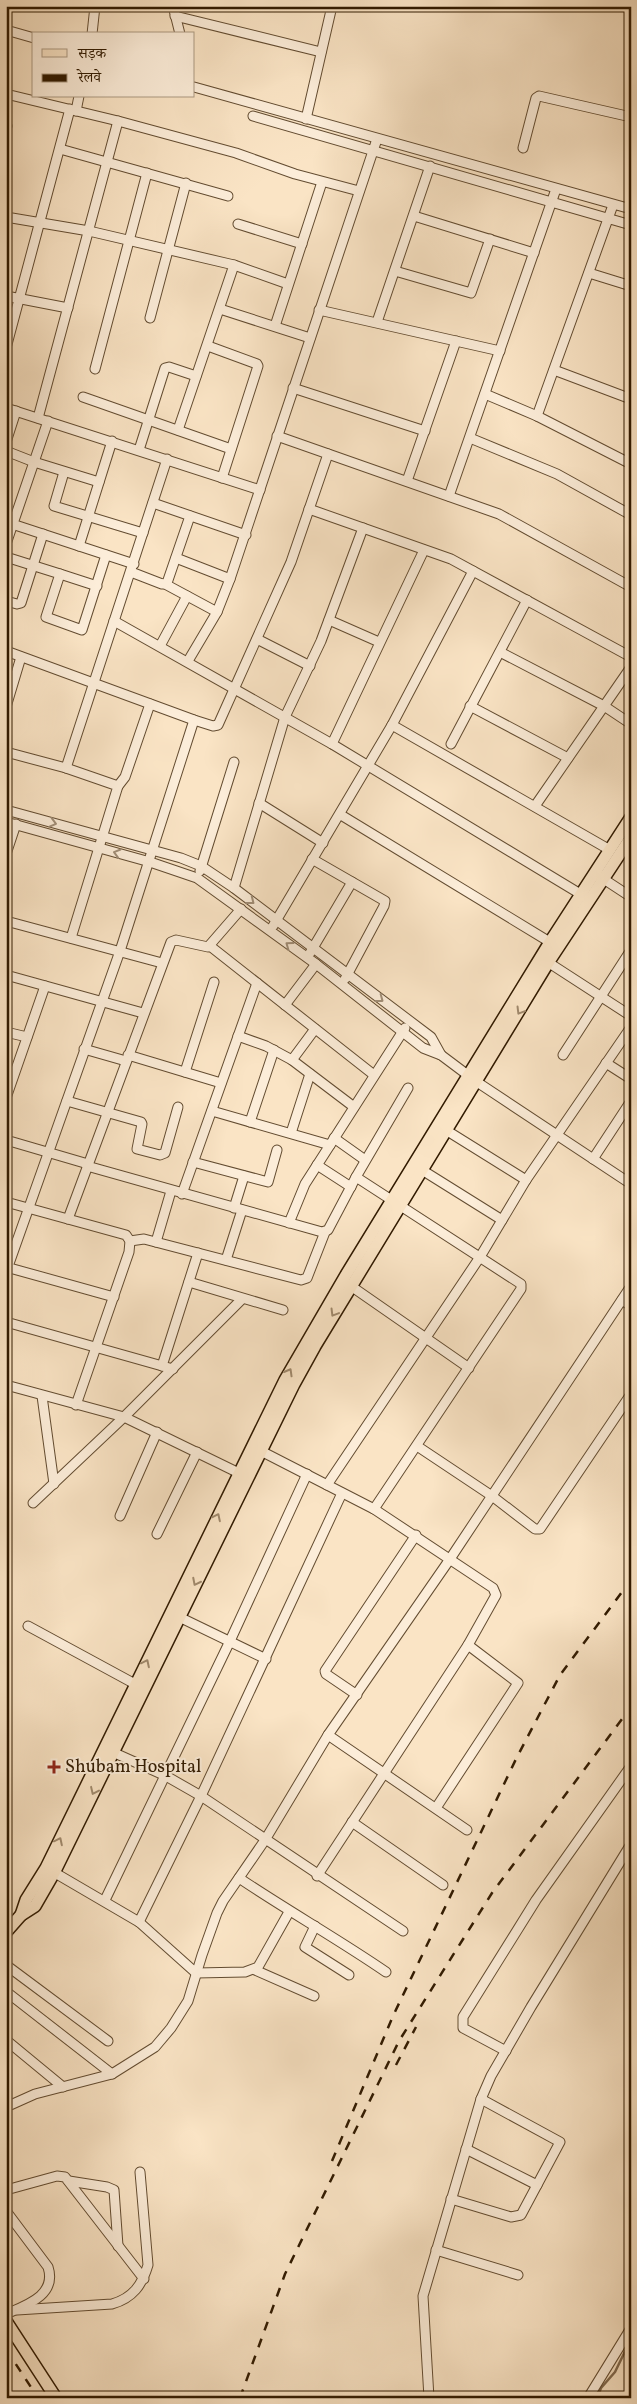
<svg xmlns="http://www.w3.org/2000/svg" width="637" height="2404" font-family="Vollkorn,'Noto Serif Devanagari',serif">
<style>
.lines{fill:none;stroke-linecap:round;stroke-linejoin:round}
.stream{stroke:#816a4e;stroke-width:2.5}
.minor-casing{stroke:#634c31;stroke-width:11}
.major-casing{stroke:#311a00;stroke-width:14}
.minor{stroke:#fcedd9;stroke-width:9}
.major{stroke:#fae4c5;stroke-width:11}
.rail{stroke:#311a00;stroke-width:2.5;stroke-dasharray:9 9;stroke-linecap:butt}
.oneway{stroke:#a18e77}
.oneway2{stroke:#a0896c}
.poi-dot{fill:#8f2418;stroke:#fcedd9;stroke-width:2}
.labels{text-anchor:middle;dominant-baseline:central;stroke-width:4;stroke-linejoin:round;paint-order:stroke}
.poi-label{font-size:18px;fill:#311a00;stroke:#fcedd9;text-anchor:start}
</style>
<rect width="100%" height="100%" fill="#fae4c5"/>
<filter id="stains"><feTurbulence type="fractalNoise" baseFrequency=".004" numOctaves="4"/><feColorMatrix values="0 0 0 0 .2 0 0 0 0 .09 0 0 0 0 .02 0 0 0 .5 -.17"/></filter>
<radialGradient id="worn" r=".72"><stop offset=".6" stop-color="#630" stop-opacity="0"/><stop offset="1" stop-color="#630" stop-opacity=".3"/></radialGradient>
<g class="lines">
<polyline class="stream" points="597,2398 601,2388 615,2372 631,2339"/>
<defs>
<g id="minor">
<polyline points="173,6 180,34"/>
<polyline points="175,16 321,52"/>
<polyline points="6,30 34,38"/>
<polyline points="92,34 95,6"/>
<polyline points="194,87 631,209"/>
<polyline points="6,94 118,121 236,153 295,174 359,191"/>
<polyline points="76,111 79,96"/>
<polyline points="253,116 631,225"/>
<polyline points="306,119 332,6"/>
<polyline points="6,130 7,126"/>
<polyline points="523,148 536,98 539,96 631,117"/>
<polyline points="60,149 228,196"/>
<polyline points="414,216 534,253"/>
<polyline points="6,217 89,231 234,265 178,430"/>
<polyline points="238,224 302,244"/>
<polyline points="234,265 288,284"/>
<polyline points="395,271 471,293 490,239"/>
<polyline points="589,273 631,286"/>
<polyline points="6,296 68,308"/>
<polyline points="220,309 310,338"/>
<polyline points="319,310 500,351"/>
<polyline points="150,318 186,183"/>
<polyline points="377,322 430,166"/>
<polyline points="275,326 322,182"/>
<polyline points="208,346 257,364 258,366 222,478"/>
<polyline points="6,348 70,109"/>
<polyline points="95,369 147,173"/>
<polyline points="554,370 631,399"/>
<polyline points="293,388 425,431"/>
<polyline points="485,394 537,416 631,464"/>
<polyline points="83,397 231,449"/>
<polyline points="6,408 260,490"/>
<polyline points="537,416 613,205"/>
<polyline points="38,418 118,121"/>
<polyline points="277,436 499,514 631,587"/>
<polyline points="470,438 557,474 631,515"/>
<polyline points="6,442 16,411"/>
<polyline points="139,450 165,368 169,367 196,376"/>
<polyline points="6,451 34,462 99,482"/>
<polyline points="64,472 54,506 143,533"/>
<polyline points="407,481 456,341"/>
<polyline points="449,496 556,189"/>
<polyline points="153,503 246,535"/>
<polyline points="309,509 451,559 631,657"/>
<polyline points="6,522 134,564"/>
<polyline points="6,544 48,421"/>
<polyline points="79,546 112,441"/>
<polyline points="6,557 60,574 46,617 82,630 106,555"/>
<polyline points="176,558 230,579"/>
<polyline points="131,572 162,584 167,583 190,516"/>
<polyline points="60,574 97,586"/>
<polyline points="165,584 217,612"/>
<polyline points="6,601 17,604 21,603 43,534"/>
<polyline points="329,620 379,642"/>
<polyline points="114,621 332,744 587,898"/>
<polyline points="257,639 310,666"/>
<polyline points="160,646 187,596"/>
<polyline points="6,651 194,720 213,726 218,725 291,562 328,454"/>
<polyline points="500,652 604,706 631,724"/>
<polyline points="188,661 217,612 230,579 377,139"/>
<polyline points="470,706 568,758"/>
<polyline points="6,707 21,657"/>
<polyline points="392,725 610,850"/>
<polyline points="332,744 424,550"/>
<polyline points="451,744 527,600"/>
<polyline points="6,752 66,768 118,786 71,938"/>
<polyline points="66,768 167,459"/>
<polyline points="118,786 125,777 150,704"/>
<polyline points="259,803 323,843"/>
<polyline points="535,806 631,667"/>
<polyline points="6,810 181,858 201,866 234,888 431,1037 441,1055"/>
<polyline points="341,815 553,944"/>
<polyline points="6,822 150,862 197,878 316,964 423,1048 441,1055 477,1082 631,1184"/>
<polyline points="6,854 16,824"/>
<polyline points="312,859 385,901 384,906 345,979"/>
<polyline points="200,871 234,762"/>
<polyline points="599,876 631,897"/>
<polyline points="234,888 285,717 321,641 363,528"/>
<polyline points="6,921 162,963"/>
<polyline points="273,926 392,725 473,571"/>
<polyline points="210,946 374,1075"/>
<polyline points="310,953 352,882"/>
<polyline points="543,959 631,1016"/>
<polyline points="6,975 143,1013"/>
<polyline points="285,1005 316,964"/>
<polyline points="6,1032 27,1037"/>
<polyline points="238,1036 266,1046 292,1060 354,1107"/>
<polyline points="84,1049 126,1061"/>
<polyline points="128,1055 221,1083"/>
<polyline points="563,1055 631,950"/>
<polyline points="292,1060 315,1029"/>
<polyline points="606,1063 631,1079"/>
<polyline points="185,1072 214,982"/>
<polyline points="6,1098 45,986"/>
<polyline points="67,1101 141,1122 142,1124 137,1149 160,1155 165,1153 178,1107"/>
<polyline points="212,1111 330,1145"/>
<polyline points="250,1122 274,1050"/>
<polyline points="441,1127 526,1180"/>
<polyline points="291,1133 310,1074"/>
<polyline points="334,1138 365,1160"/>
<polyline points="6,1140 88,1164"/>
<polyline points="593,1159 631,1101"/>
<polyline points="193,1162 268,1182 277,1150"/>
<polyline points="317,1165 351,1187"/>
<polyline points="87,1166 322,1232 328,1230 356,1177"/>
<polyline points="422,1170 502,1220"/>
<polyline points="182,1194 257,983"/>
<polyline points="6,1202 126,1235 130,1241 129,1252 76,1405"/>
<polyline points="234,1208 244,1176"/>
<polyline points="68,1219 171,942 176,940 208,947 241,909"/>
<polyline points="289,1223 305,1184 405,1028"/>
<polyline points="130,1241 144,1239 301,1280 307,1278 325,1232"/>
<polyline points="156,1242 171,1191"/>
<polyline points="226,1260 242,1210"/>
<polyline points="6,1267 114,1297"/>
<polyline points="6,1272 120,951 194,720"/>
<polyline points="189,1282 283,1310"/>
<polyline points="348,1284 469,1368"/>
<polyline points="622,1300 631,1306"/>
<polyline points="6,1322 173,1369"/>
<polyline points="162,1366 198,1253"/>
<polyline points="6,1385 124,1417 243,1475"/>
<polyline points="42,1396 54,1484"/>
<polyline points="417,1446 492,1496 535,1529 540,1529 631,1394"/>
<polyline points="257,1449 374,1509 493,1588 496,1595 468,1645 317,1876"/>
<polyline points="327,1485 480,1257 526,1180 631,1027"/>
<polyline points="33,1503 124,1417 242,1299"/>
<polyline points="374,1509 521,1289 521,1284 356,1177 408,1088"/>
<polyline points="120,1516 157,1432"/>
<polyline points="157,1534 197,1452"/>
<polyline points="175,1615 266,1659"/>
<polyline points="28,1626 135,1684"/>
<polyline points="357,1695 326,1674 325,1671 416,1535"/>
<polyline points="328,1735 467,1830"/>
<polyline points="108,1750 166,1776 201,1796 403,1931"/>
<polyline points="436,1808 518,1683 468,1645"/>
<polyline points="352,1822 443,1885"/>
<polyline points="50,1870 139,1922 201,1796 342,1493"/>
<path d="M239,1878C288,1911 338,1939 386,1972"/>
<polyline points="105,1900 230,1641 307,1474"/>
<polyline points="139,1922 196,1973 245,1972 258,1967 289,1912"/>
<polyline points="315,1926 305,1947 349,1975"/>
<polyline points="6,1965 108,2041"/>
<polyline points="255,1970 314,1996"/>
<polyline points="8,1993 112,2074"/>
<polyline points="6,2040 63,2087"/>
<polyline points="506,2051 463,2028 463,2017 536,1900 631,1766"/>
<polyline points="6,2107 35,2094 112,2074 155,2047 171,2028 188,2001 202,1955 217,1913 223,1901 265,1840 328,1735 450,1559 631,1286"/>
<polyline points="466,2149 537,2185"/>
<polyline points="69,2181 107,2187 114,2190 118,2246"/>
<polyline points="6,2190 57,2176 65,2177 144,2279"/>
<polyline points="451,2199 511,2217 521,2215 560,2142 481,2099"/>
<path d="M6,2211L48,2267C57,2295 27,2305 6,2314"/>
<polyline points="436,2250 518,2275"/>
<path d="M17,2310L112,2304C133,2298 142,2285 148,2265L140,2172"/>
<polyline points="429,2398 423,2296 481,2099 491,2076 531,2007 631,1844"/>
<polyline points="588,2398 631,2328"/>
</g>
<g id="major">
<polyline points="21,1915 26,1900 46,1868 285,1380 346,1275 550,942 631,817"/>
<polyline points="6,1932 21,1915 35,1906 54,1873 294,1384 315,1346 548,963 631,837"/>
<polyline points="6,2321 56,2398"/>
</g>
</defs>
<use href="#minor" class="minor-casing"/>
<use href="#major" class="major-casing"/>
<use href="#minor" class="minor"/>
<use href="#major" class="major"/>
<g class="rail">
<polyline points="396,2065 416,2027"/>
<polyline points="332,2161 393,2016 516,1759 560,1675 631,1580"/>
<polyline points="6,2349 38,2398"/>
<polyline points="240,2398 285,2274 399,2041 492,1893 631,1707"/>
</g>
</g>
<defs><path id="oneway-chevron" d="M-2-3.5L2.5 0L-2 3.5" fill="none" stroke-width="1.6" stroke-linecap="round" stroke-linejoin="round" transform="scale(1.25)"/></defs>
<g class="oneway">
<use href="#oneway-chevron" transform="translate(53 823) rotate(15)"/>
<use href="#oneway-chevron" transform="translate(117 853) rotate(-164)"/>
<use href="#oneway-chevron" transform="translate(251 901) rotate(38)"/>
<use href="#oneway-chevron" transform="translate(289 945) rotate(-144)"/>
<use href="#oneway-chevron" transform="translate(380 999) rotate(37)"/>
</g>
<g class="oneway2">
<use href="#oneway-chevron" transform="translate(520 1011) rotate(121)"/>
<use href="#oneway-chevron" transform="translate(334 1313) rotate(121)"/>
<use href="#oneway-chevron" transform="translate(289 1372) rotate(-60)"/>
<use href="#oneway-chevron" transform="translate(217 1517) rotate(-64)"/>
<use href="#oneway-chevron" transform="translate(196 1582) rotate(117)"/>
<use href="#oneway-chevron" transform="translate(146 1663) rotate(-64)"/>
<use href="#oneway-chevron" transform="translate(94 1791) rotate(115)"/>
<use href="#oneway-chevron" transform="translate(59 1841) rotate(-64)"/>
</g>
<path class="poi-dot" d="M51.5 1759.5h5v5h5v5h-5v5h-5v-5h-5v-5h5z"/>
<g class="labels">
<g class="poi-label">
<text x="65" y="1767">Shubam Hospital</text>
</g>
</g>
<rect width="637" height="2404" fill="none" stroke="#fae4c5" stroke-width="25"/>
<rect x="8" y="8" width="622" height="2389" fill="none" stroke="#311a00" stroke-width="2.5"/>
<rect x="12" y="12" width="612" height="2379" fill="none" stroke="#311a00"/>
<rect x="32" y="32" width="162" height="65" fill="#fcedd9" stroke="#ab9982"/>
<rect x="42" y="49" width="25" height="8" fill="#fae4c5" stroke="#ab9982"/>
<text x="78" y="58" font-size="15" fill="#311a00">सड़क</text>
<rect x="42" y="74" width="25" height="8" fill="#311a00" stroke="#ab9982"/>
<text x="78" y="82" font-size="15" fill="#311a00">रेलवे</text>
<rect width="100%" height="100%" filter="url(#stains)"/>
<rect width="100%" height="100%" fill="url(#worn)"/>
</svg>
